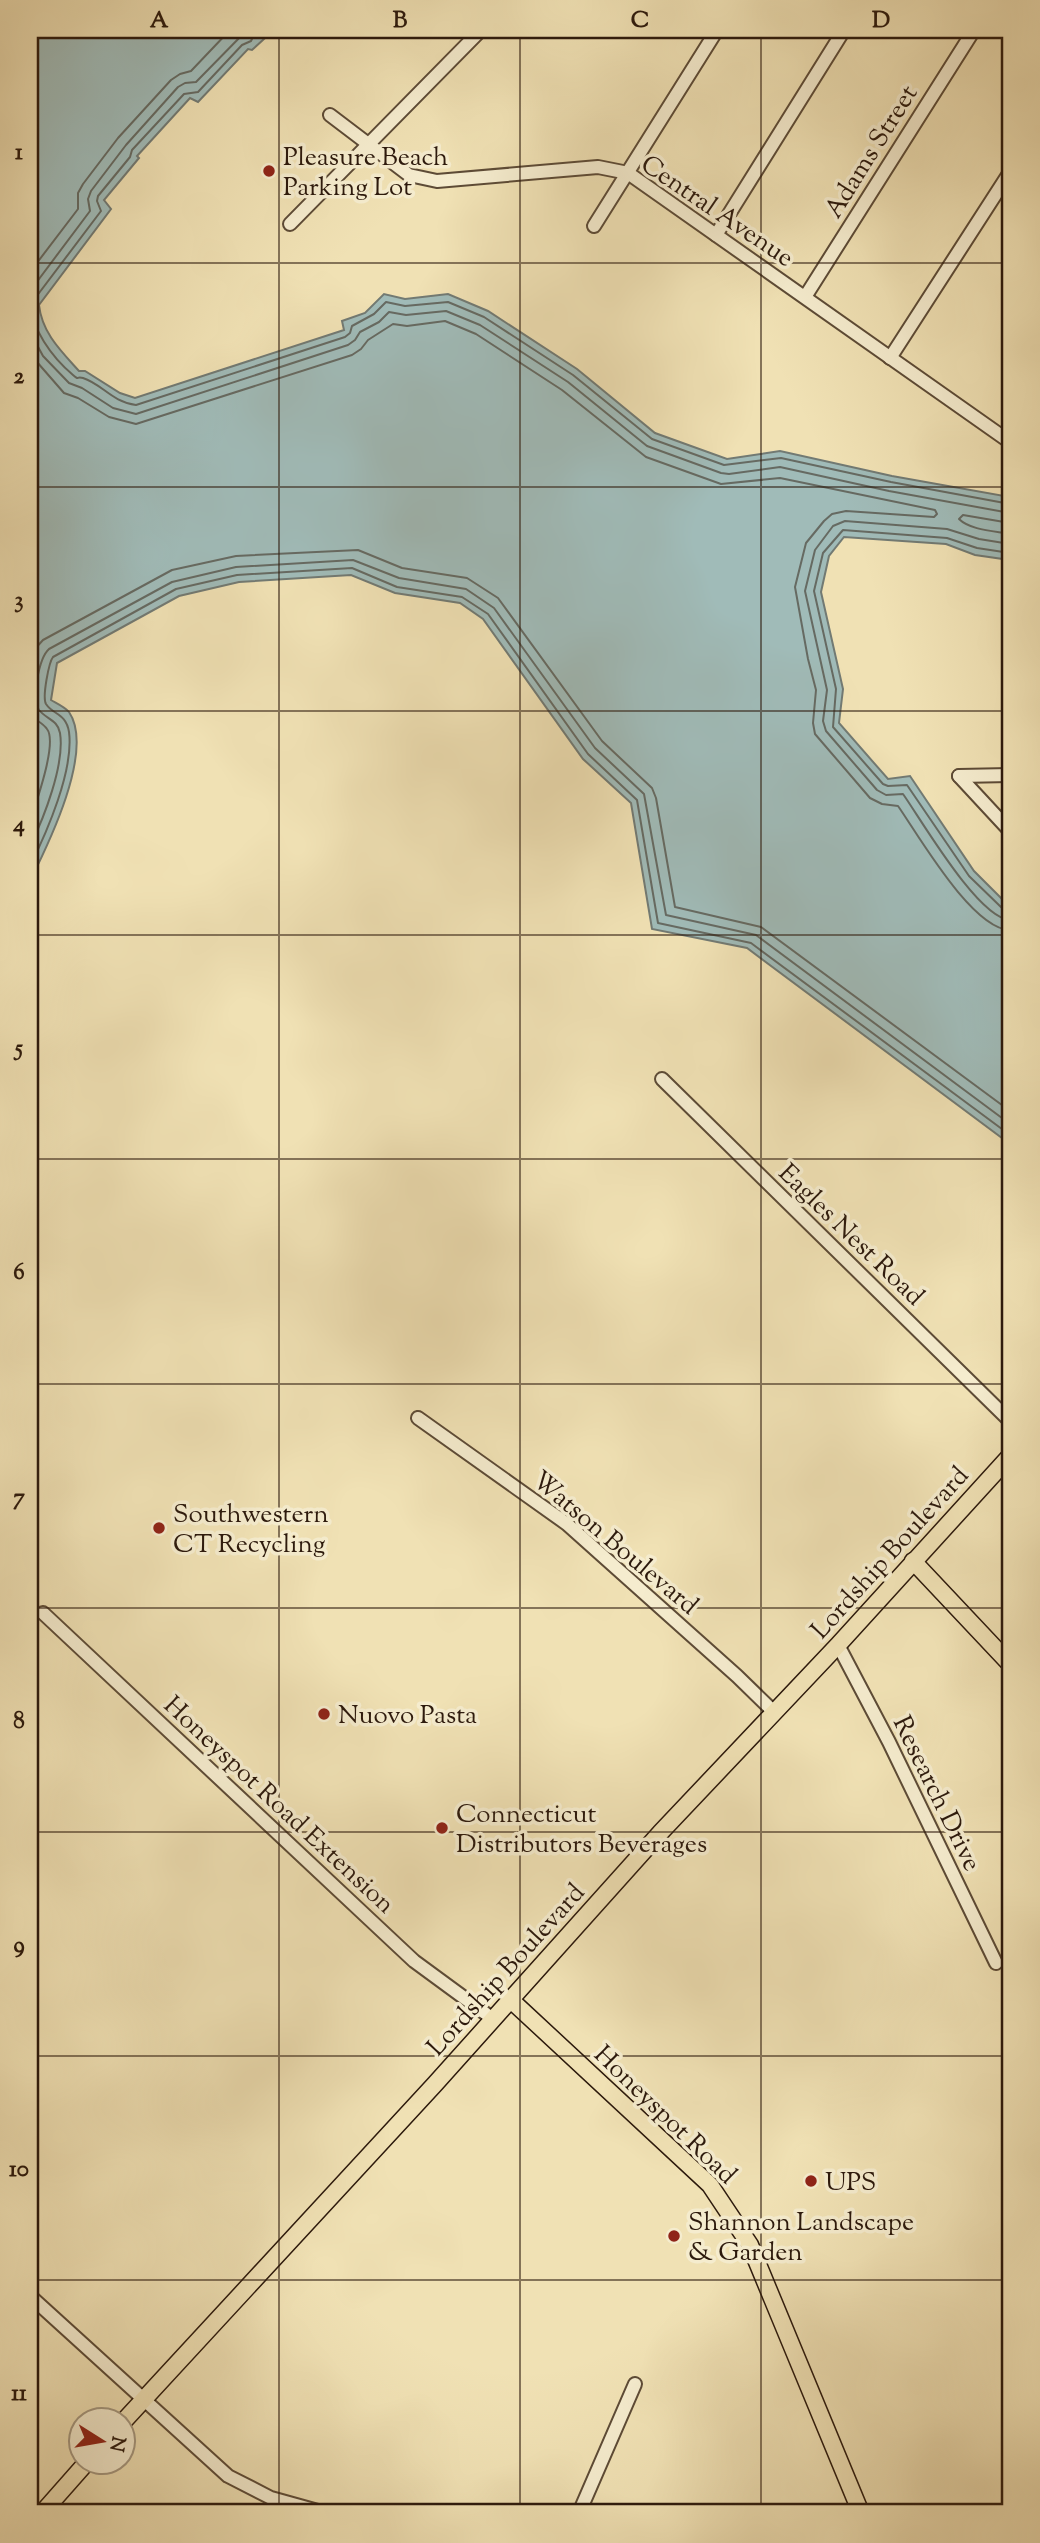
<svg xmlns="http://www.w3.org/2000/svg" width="1040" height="2543" font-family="'Sorts Mill Goudy',serif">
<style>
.water{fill:#a0bbb8;stroke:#727a73;stroke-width:2}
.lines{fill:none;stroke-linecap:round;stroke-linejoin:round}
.shore{stroke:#666a62;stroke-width:2}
.minor-casing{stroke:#5d4b36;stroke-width:16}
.major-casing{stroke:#2c190c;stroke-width:19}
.minor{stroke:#f5ecce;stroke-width:12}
.major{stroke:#f0e1b4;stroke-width:16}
.grid{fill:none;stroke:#2c190c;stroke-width:2;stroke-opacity:0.55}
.poi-dot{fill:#8f2418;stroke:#f5ecce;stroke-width:2.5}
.labels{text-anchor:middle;stroke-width:7;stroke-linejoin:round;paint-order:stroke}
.street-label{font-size:26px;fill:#2c190c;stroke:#f5ecce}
.poi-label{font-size:26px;fill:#2c190c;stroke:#f5ecce;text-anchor:start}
.neatline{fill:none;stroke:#2c190c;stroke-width:2.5}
.grid-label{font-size:23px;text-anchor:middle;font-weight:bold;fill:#2c190c}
</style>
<rect width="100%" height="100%" fill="#f0e1b4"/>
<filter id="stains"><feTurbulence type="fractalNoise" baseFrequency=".00286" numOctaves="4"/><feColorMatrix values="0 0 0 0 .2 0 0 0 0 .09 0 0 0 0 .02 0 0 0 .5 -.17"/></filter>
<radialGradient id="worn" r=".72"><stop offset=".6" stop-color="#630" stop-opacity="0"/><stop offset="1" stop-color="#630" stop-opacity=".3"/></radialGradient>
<!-- water -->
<path class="water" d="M30 30H264L261 35 265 38 252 50 248 49 198 102 190 98 137 156 139 158 104 200 111 209 39 305C42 333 61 351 79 371H85L120 393 135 398 344 330 342 321 365 313 384 294 405 299 448 294 488 311 577 369 655 433 727 459 780 451 892 476 1010 497V560L975 555 946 544 844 537 829 556 821 592 843 689 839 723 888 779 910 776 974 871 1010 907V1144L747 948 652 929 631 803 583 759 483 619 460 603 395 593 351 575 239 582 179 596 57 663 51 700C56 703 65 707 69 712 95 750 48 845 30 881Z"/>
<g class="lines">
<!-- shore -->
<g class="shore">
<path d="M256 30 251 41 242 45 198 92 184 94 132 150 130 157 98 196 97 201 101 211 33 301C28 327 54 359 73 375 80 381 75 376 83 378 102 384 112 402 136 405L345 337 350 333 352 326 374 314 386 302 405 306 448 302 484 317 573 375 652 439 724 465 781 458 891 482 1010 504"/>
<path d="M30 272 78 209V193L83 184 118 138 171 80 180 74 191 71 230 30"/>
<path d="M30 291 90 211 88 199 91 191 126 145 178 87 185 83 196 82 247 30"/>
<path d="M30 332 43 356 69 383 82 388 113 408 136 414 348 345 355 340 360 332 379 322 389 312 406 315 446 311 480 325 568 382 647 446 721 473 729 474 780 467 889 491 1010 513"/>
<path d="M30 354 64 393 78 398 109 417 136 424 352 355 361 349 368 340 393 324 407 326 445 321 476 334 562 390 646 457 721 484 780 478 935 510 937 514 934 517 846 511 832 514 824 521 806 543 795 587 808 659 816 690 813 723 815 734 870 798 882 804 898 806C919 836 972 929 1010 930"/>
<path d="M1010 523 963 515 959 519C970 530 994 531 1010 534"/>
<path d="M1010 544 979 539 947 529 845 521 833 526 815 550 805 591 827 690 823 721 826 731 877 790 886 795 903 794C922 821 978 918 1010 920"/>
<path d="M1010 553 977 548 947 538 843 530 823 553 814 591 836 689 833 727 883 784 888 786 907 785 969 876 1003 909 1010 911"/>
<path d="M30 664 33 651 43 640 172 570 236 556 358 550 402 568 467 578 498 598 602 741 652 788 656 798 675 907 761 927 1010 1111"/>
<path d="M30 715C35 720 43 723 47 729 58 743 35 805 30 822"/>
<path d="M30 846C44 818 65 764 60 733 58 720 46 719 39 710 31 699 39 658 49 649L172 582 236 567 353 560 399 578 466 589 494 608 595 748 644 794 666 915 756 935 1010 1124"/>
<path d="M30 866C47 832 74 770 69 732 66 713 53 715 46 704 42 697 49 662 53 657L176 589 237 575 352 568 397 587 462 597 488 614 588 754 637 800 658 923 751 943 1010 1135"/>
</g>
<!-- minor casing -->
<g class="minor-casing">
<g id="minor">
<path d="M330 115 409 175 437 181 598 167 628 173 1010 442"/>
<path d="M290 224 481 30"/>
<path d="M594 226 717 30"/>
<path d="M716 235 844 30"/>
<path d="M805 297 974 30"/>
<path d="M890 358 1010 172"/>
<path d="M959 776 1010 831"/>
<path d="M959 776 1010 775"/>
<path d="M662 1079 1010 1421"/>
<path d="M418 1418 567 1524 737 1676 774 1712"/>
<path d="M43 1613 414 1961 493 2019"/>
<path d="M838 1645 889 1742 996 1963"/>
<path d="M30 2296 228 2476 271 2498 325 2513"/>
<path d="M579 2513 635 2384"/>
</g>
</g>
<!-- major casing -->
<g class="major-casing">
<g id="major">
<path d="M913 1561 1010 1664"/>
<path d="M511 2000 710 2185 750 2245 861 2513"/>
<path d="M122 2423 435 2084 660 1833 838 1645 1010 1456"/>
<path d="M42 2513 87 2462"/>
</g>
</g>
<!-- minor -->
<use href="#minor" class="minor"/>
<!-- major -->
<use href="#major" class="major"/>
</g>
<!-- grid -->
<path class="grid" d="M279 30V2513M520 30V2513M761 30V2513M30 263H1010M30 487H1010M30 711H1010M30 935H1010M30 1159H1010M30 1384H1010M30 1608H1010M30 1832H1010M30 2056H1010M30 2280H1010"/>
<!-- markers -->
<g class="poi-dot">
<circle cx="269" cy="171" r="7"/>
<circle cx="159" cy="1528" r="7"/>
<circle cx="324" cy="1714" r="7"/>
<circle cx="442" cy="1828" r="7"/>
<circle cx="811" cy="2181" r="7"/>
<circle cx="674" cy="2236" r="7"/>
</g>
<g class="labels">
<!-- street labels -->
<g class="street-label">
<text transform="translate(870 151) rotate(-58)" y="9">Adams Street</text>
<text transform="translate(718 210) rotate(34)" y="9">Central Avenue</text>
<text transform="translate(852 1234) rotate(44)" y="9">Eagles Nest Road</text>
<text transform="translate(616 1542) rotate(40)" y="9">Watson Boulevard</text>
<text transform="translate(889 1552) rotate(-48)" y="9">Lordship Boulevard</text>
<text transform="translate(938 1793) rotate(64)" y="9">Research Drive</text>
<text transform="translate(280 1804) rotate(43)" y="9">Honeyspot Road Extension</text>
<text transform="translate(505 1969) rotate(-48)" y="9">Lordship Boulevard</text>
<text transform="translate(666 2114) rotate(44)" y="9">Honeyspot Road</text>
</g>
<!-- poi labels -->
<g class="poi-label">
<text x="283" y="165">Pleasure Beach<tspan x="283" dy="30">Parking Lot</tspan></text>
<text x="173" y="1522">Southwestern<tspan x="173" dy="30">CT Recycling</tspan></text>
<text x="338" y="1723">Nuovo Pasta</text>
<text x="456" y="1822">Connecticut<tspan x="456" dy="30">Distributors Beverages</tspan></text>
<text x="825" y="2190">UPS</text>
<text x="688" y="2230">Shannon Landscape<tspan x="688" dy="30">&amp; Garden</tspan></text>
</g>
</g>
<!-- margin -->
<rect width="1040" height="2543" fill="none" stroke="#f0e1b4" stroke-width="77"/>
<!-- north arrow -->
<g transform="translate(102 2441) rotate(101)"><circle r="33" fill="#f5ecce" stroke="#a59880" stroke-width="2"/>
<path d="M0-5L12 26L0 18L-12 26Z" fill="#8f2418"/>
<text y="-10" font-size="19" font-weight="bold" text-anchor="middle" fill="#2c190c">N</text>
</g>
<rect x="38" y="38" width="964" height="2466" class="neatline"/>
<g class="grid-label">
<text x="159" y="27">A</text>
<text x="400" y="27">B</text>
<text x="640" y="27">C</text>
<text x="881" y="27">D</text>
<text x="19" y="159">1</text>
<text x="19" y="383">2</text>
<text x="19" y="607">3</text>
<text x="19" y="831">4</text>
<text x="19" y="1055">5</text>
<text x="19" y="1279">6</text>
<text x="19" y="1504">7</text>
<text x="19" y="1728">8</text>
<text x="19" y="1952">9</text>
<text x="19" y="2176">10</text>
<text x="19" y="2400">11</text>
</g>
<rect width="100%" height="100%" filter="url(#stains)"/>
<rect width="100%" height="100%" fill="url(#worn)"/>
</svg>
